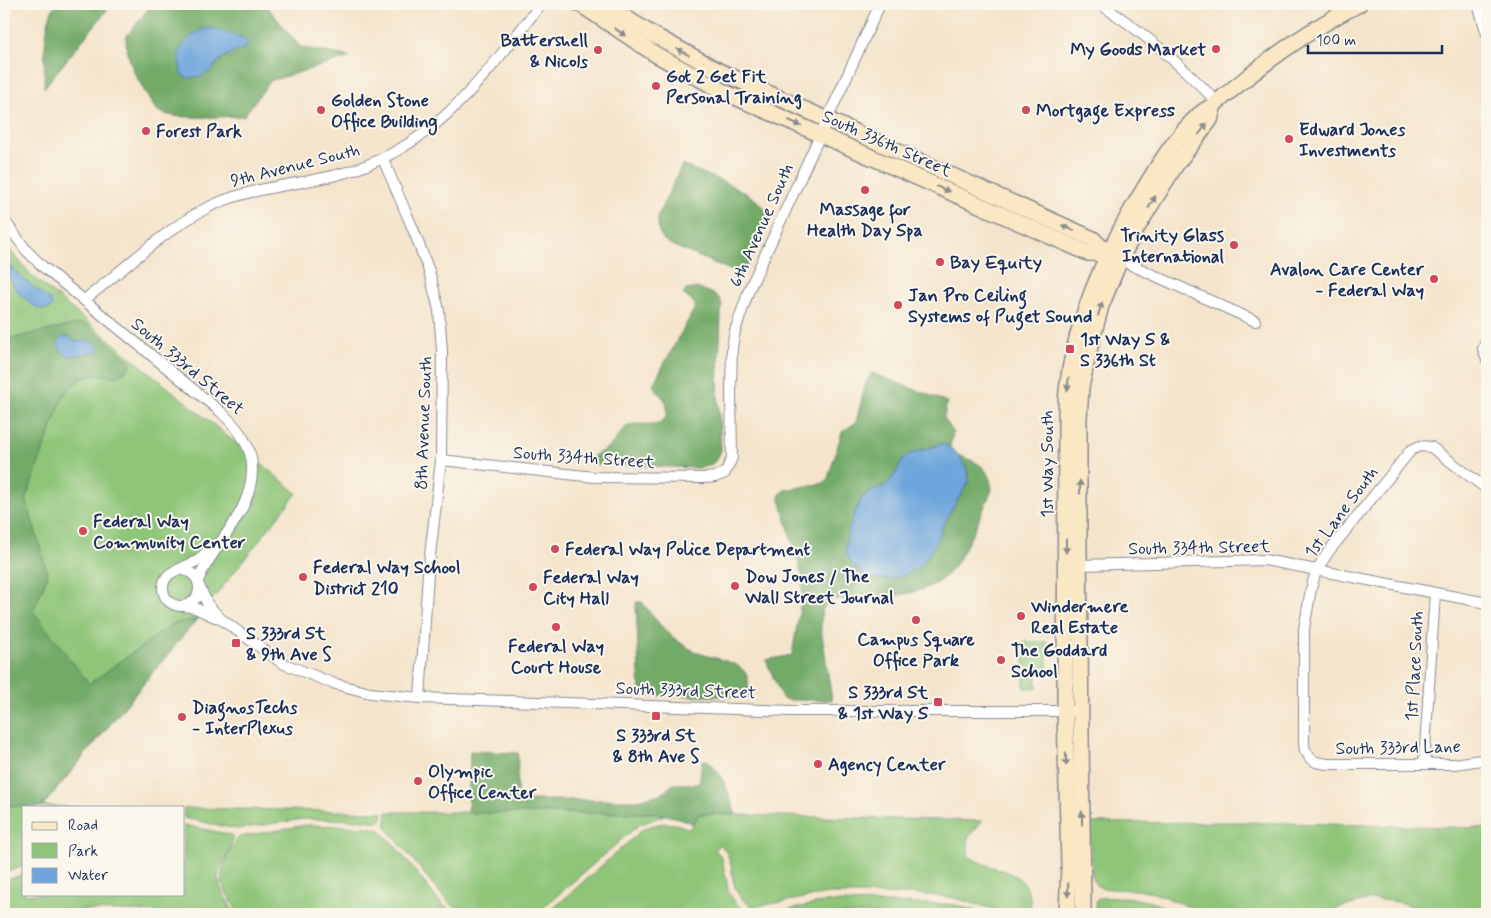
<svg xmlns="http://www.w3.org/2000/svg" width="1491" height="918" font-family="Mynerve,sans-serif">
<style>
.green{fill:#8ec578;stroke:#547a6b}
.forest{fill:#72aa68;stroke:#466c63;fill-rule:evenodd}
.water{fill:#6da5dc;stroke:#446a9d}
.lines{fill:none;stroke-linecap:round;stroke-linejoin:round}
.street-casing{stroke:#888a94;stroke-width:12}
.secondary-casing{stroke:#888a94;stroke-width:18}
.street{stroke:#fff;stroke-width:10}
.secondary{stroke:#fae7c3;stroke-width:15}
.oneway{fill:#8a8b90}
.poi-dot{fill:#d1495b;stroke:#fbf7ec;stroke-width:2}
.labels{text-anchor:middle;stroke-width:4;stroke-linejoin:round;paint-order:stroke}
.poi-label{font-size:18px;font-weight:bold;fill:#1b2f5e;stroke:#fbf7ec;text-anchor:start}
.street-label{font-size:18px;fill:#1b2f5e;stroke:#fbf7ec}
</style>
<rect width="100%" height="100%" fill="#fbf7ec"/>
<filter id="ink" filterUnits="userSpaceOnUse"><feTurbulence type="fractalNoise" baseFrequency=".02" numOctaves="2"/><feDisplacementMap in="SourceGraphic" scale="10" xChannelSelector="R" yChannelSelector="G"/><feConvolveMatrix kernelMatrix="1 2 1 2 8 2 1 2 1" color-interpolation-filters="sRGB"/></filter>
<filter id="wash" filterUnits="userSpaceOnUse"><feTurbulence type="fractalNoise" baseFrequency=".0096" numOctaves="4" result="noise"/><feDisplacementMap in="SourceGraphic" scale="20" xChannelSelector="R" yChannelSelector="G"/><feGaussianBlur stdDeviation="1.12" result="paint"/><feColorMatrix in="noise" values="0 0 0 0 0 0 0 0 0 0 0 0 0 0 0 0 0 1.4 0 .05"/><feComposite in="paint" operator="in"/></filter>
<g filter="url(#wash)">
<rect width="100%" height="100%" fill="#f4e4cb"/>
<!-- green -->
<g class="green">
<path d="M4 243 33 277 297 493 197 619 43 806 75 807H24V866L4 873Z"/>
<path d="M1024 642H1047V667L1037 668V688H1024Z"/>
<path d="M184 808 383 812 382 819 378 822 367 820 304 819 237 829 184 818Z"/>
<path d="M387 812 656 813 664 815 639 825 628 834 544 907 526 911 462 909 453 906 444 898 387 828 386 824Z"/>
<path d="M699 814 982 821 968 838V855C992 875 1028 864 1031 905L1019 913 1011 914 954 898 919 894H827L753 907C722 890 741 865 720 844L715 849 722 859 729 893 736 904 746 911 753 913 763 914 782 911 825 902 946 904 956 905 986 914H547L643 829C659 822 673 821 689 829Z"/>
<path d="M1243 822 1487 828V914H1434L1399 902 1373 899 1327 911 1316 913C1279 915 1240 918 1204 911 1183 907 1166 895 1146 891 1135 889 1103 891 1096 885 1095 883 1094 881 1092 878L1090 823Z"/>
<path d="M184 825 232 835C235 851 214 866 219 883 222 894 230 904 235 914L4 908V881L24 874V894H184Z"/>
<path d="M306 825 368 827 380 830 392 842 441 904 457 914H238C234 904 227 896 223 885 217 871 231 848 239 837Z"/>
<path d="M1124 897C1145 899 1163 906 1182 914H1095L1096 901 1100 898Z"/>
</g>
<!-- forest -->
<g class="forest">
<path d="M56 4H112L44 88C45 65 42 23 56 4Z"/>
<path d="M146 4H265L300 47 351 57 270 81 244 116C225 116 173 121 158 111 151 105 146 93 141 85 132 69 126 55 126 37L150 7ZM211 28 241 37 244 49C230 51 219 60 211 71L181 74 179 58 205 29Z"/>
<path d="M682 165C703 174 762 193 768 215L746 267 735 272 671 245 664 240 659 232 657 217Z"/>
<path d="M697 288C711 293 726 295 721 314L718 393 721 450C717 462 711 467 698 468L591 464V458C597 453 606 450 610 446 616 440 621 431 628 426 636 420 670 433 667 407 666 397 656 393 653 384L695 308V304L683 294 686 290Z"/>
<path d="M80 323 87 325 131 362 130 367 117 377C90 372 78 376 62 399L26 498 48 575 33 611 89 684 174 623 197 619 42 806H4V341C29 333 55 330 80 323Z"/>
<path d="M872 373 947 402 944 418 953 432 950 447 942 444 937 445 909 454 905 457 891 480 883 487 867 493 863 497 857 509 846 542 851 563 862 574 875 579H893L908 573 925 560 928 554 946 519 965 488 969 473 958 455C979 463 989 466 992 490 980 515 963 563 941 580 926 592 891 597 872 598 857 599 844 598 830 600L822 610 821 628 832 700H788L782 698 766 660 792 655 802 596 803 579 779 496 784 490 824 483 828 478 842 432 856 422 866 382Z"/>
<path d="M636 602H642C657 623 673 641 696 652 709 658 735 660 744 671 750 678 748 688 749 697L640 695Z"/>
<path d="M470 751 518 753 517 800H638L663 793 673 784H699L702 761 707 760C725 776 728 793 736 815L699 814 693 824 679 818 656 813H468Z"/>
</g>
<!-- water -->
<g class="water">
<path d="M211 28 241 37 247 41 248 44 244 49 236 50 228 55 218 61 211 71 201 76 187 78 181 74C181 68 179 62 179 57 180 42 197 29 211 28Z"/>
<path d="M11 266 22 278 50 300 52 307C38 320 0 279 11 266Z"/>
<path d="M62 337H70L76 342 90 340 98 346 99 350C95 353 93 352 87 353 73 356 62 361 58 341Z"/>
<path d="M942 444C957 448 968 466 969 481 962 494 953 506 946 520 938 535 932 555 919 566 901 581 870 586 854 566 850 561 846 556 846 549 845 538 854 512 860 502 866 491 875 492 885 486 896 478 898 465 907 455Z"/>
</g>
</g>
<g filter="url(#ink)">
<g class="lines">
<!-- street casing -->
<g class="street-casing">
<g id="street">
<path d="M1100 4C1144 32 1181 65 1217 102"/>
<path d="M1478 4 1487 34"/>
<path d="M383 159 413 229 429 271 439 310 442 351 441 460 428 573 420 698"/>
<path d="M4 220 26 250 42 266 221 412C238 428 253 446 252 471 251 515 213 543 198 581"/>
<path d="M1116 258 1255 321"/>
<path d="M84 300C124 270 160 233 205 209 246 187 295 186 340 174 435 149 484 76 541 4"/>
<path d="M1487 340 1483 349 1487 360"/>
<path d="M441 460 594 477 706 478 715 477 725 473 732 458 731 390 732 347 735 331 749 290 880 4"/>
<path d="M1487 489 1431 447 1420 446 1411 450 1329 551 1316 571 1311 589 1304 629V744L1305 750 1310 758 1316 762 1327 764H1455L1487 759"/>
<path d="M1080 565 1265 560 1487 603"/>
<path d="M179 569 199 560 211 547"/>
<circle cx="181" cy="588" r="18"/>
<path d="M199 586 208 605 221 619 282 663 332 683 370 693 420 698 792 711H1080"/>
<path d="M184 606 195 608 215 617"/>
<path d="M1424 764 1435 593"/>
</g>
</g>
<!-- secondary casing -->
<g class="secondary-casing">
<g id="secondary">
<path d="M580 4 655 54 724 92 1088 253 1108 254"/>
<path d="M604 4 650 33 719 71 1093 239 1108 254"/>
<path d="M1067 914 1069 866 1065 710 1066 417C1066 405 1066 394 1068 383 1077 314 1108 248 1144 189 1160 162 1177 135 1200 114 1205 109 1211 108 1216 103 1261 65 1306 31 1359 4"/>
<path d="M1083 914 1079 551V418L1081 387 1089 351 1101 306 1120 260 1138 226 1175 166 1210 120 1214 105"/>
</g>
</g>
<!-- street -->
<use href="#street" class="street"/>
<!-- secondary -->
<use href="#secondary" class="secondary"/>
</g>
<!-- one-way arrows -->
<defs><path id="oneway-solid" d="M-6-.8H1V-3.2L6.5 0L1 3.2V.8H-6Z" transform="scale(1.25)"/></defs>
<g class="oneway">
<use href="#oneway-solid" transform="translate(620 32) rotate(34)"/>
<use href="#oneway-solid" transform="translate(683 52) rotate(-151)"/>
<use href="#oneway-solid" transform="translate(795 123) rotate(25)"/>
<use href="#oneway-solid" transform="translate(1203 129) rotate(-53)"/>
<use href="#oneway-solid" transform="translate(943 189) rotate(23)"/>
<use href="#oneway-solid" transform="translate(1152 202) rotate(-59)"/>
<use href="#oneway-solid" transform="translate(1068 228) rotate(-156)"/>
<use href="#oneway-solid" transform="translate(1100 309) rotate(-73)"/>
<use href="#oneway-solid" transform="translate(1068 384) rotate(97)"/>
<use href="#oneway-solid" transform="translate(1080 487) rotate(-90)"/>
<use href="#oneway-solid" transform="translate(1066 546) rotate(90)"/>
<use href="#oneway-solid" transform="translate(1066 759) rotate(89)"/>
<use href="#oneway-solid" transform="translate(1082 818) rotate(-91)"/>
<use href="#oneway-solid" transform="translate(1068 890) rotate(92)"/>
</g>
</g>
<!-- markers -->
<g class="poi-dot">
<circle cx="1216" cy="49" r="5"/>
<circle cx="598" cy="50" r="5"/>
<circle cx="656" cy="86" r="5"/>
<circle cx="321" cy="110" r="5"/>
<circle cx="1026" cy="110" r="5"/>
<circle cx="146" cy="131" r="5"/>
<circle cx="1289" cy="139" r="5"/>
<circle cx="865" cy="190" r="5"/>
<circle cx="1234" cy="245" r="5"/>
<circle cx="940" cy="262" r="5"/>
<circle cx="1434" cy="279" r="5"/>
<circle cx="898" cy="305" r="5"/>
<rect x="1065" y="344" width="10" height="10" rx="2.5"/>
<circle cx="83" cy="531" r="5"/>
<circle cx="555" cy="549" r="5"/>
<circle cx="303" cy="577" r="5"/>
<circle cx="735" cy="586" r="5"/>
<circle cx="533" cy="587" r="5"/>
<circle cx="1021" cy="616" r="5"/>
<circle cx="916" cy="620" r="5"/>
<circle cx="556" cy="627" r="5"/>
<rect x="231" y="638" width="10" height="10" rx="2.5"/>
<circle cx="1001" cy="660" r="5"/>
<rect x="933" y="697" width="10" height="10" rx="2.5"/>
<rect x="651" y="711" width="10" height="10" rx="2.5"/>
<circle cx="182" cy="717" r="5"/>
<circle cx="818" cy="764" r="5"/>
<circle cx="418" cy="781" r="5"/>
</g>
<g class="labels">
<!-- poi labels -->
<g class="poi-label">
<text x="588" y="46" text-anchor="end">Battershell<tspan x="588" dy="21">&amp; Nicols</tspan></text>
<text x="1206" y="55" text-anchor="end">My Goods Market</text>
<text x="666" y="82">Got 2 Get Fit<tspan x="666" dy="21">Personal Training</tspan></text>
<text x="331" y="106">Golden Stone<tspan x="331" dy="21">Office Building</tspan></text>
<text x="1036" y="116">Mortgage Express</text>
<text x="1299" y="135">Edward Jones<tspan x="1299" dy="21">Investments</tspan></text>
<text x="156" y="137">Forest Park</text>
<text x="865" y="215" text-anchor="middle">Massage for<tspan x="865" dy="21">Health Day Spa</tspan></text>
<text x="1224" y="241" text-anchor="end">Trinity Glass<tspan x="1224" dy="21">International</tspan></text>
<text x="950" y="268">Bay Equity</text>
<text x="1424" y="275" text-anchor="end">Avalon Care Center<tspan x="1424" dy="21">- Federal Way</tspan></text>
<text x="908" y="301">Jan Pro Ceiling<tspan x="908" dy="21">Systems of Puget Sound</tspan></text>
<text x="1080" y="345">1st Way S &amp;<tspan x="1080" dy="21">S 336th St</tspan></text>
<text x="93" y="527">Federal Way<tspan x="93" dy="21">Community Center</tspan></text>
<text x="565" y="555">Federal Way Police Department</text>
<text x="313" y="573">Federal Way School<tspan x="313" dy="21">District 210</tspan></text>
<text x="745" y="582">Dow Jones / The<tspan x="745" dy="21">Wall Street Journal</tspan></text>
<text x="543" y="583">Federal Way<tspan x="543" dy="21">City Hall</tspan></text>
<text x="1031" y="612">Windermere<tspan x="1031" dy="21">Real Estate</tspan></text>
<text x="246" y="639">S 333rd St<tspan x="246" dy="21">&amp; 9th Ave S</tspan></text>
<text x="916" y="645" text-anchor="middle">Campus Square<tspan x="916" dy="21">Office Park</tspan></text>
<text x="556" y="652" text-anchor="middle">Federal Way<tspan x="556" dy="21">Court House</tspan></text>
<text x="1011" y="656">The Goddard<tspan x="1011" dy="21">School</tspan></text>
<text x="928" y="698" text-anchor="end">S 333rd St<tspan x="928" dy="21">&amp; 1st Way S</tspan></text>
<text x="192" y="713">DiagnosTechs<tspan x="192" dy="21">- InterPlexus</tspan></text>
<text x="656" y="741" text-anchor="middle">S 333rd St<tspan x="656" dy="21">&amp; 8th Ave S</tspan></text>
<text x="828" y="770">Agency Center</text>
<text x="428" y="777">Olympic<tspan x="428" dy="21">Office Center</tspan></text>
</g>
<!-- street labels -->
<g class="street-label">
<text transform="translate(887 143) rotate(24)" y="6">South 336th Street</text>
<text transform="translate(295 165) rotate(-14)" y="6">9th Avenue South</text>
<text transform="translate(761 225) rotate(-66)" y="6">6th Avenue South</text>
<text transform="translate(188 366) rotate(40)" y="6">South 333rd Street</text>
<text transform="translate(423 423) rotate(-88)" y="6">8th Avenue South</text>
<text transform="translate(584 457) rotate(4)" y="6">South 334th Street</text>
<text transform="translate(1047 464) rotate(-90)" y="6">1st Way South</text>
<text transform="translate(1341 512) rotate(-53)" y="6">1st Lane South</text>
<text transform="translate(1199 547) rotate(-1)" y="6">South 334th Street</text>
<text transform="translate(1414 666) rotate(-87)" y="6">1st Place South</text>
<text transform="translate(686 690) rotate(2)" y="6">South 333rd Street</text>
<text transform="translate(1398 747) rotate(-1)" y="6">South 333rd Lane</text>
</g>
</g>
<!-- margin -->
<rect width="1491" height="918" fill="none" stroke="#fbf7ec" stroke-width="20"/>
<!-- legend -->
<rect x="22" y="806" width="162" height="90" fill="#fbf7ec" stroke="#a1a7b3"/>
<rect x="32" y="822" width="25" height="8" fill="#fae7c3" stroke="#a1a7b3"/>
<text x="68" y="830" font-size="15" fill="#1b2f5e">Road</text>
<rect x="32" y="843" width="25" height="15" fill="#8ec578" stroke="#a1a7b3"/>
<text x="68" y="856" font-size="15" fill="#1b2f5e">Park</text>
<rect x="32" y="868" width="25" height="15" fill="#6da5dc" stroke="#a1a7b3"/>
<text x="68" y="880" font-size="15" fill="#1b2f5e">Water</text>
<!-- scale -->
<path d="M1308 45v8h134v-8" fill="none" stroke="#1b2f5e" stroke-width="2.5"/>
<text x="1316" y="45" font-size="15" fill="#1b2f5e" stroke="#fbf7ec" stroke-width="4" paint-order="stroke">100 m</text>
</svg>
